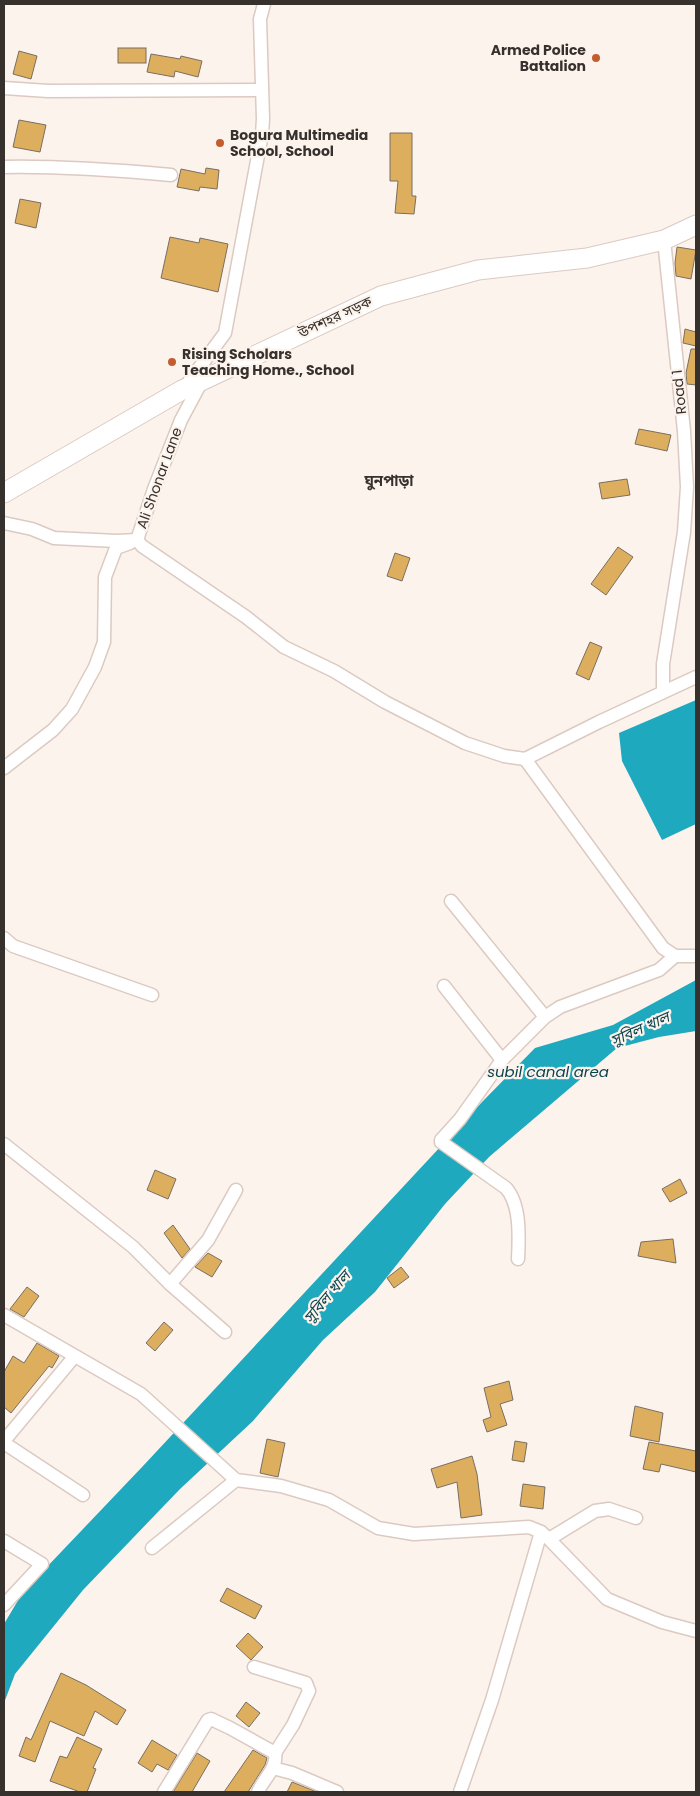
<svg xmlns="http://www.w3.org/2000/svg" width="700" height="1796" font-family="Poppins,'Noto Sans Bengali',sans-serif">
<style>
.water{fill:#1fa9be}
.building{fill:#deae5f;stroke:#786f61}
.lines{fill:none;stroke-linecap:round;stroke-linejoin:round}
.street-casing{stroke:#dbcac1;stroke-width:15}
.secondary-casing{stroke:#dbcac1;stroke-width:21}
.street{stroke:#fff;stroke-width:12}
.secondary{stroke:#fff;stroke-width:19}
.poi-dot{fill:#c35d2f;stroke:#fdf3ed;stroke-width:2}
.labels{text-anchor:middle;stroke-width:4.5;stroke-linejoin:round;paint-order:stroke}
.poi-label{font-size:14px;font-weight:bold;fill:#37312d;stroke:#fdf3ed;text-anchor:start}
.street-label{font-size:14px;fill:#37312d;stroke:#fdf3ed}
.neighbourhood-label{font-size:15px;font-weight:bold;fill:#37312d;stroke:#fdf3ed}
.water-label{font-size:15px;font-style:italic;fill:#0c444d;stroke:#fdf3ed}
</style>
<rect width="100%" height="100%" fill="#fdf3ed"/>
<!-- water -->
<g class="water">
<path d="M696 700V824L662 840 622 761 619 733Z"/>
<path d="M696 980V1031L659 1037 617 1048 489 1157 445 1204 375 1292 323 1340 253 1421 180 1489 83 1590 15 1674 4 1703V1624L23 1592 143 1466 483 1101 535 1048 613 1025Z"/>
</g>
<!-- building -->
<g class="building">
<rect x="118" y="48" width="28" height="15"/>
<path d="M19 51 37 56 31 79 13 74Z"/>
<path d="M151 54 180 59 181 56 202 61 198 77 175 71 174 77 147 72Z"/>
<path d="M19 120 46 125 40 152 13 147Z"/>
<path d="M390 133H412V196H416L414 214 395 213 398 181H390Z"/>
<path d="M206 168 219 170 217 189 200 187 199 191 177 187 181 169 205 174Z"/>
<path d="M20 199 41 203 36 228 15 223Z"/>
<path d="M170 237 199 243 200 238 228 244 218 292 161 278Z"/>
<path d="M677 247 696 250 691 279 676 276 675 263Z"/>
<path d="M685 329 696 332V346L683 343Z"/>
<path d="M691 349H696V385L687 384 686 373Z"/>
<path d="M639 429 671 435 667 451 635 444Z"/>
<path d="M627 479 630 495 602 499 599 483Z"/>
<path d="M618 547 633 557 606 595 591 584Z"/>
<path d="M395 553 410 558 402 581 387 576Z"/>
<path d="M590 642 602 647 589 680 576 674Z"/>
<path d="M155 1170 176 1179 168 1199 147 1190Z"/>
<path d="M680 1179 687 1193 670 1202 662 1189Z"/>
<path d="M173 1225 190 1249 182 1258 164 1233Z"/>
<path d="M673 1239 676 1263 638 1256 641 1242Z"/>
<path d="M208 1253 222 1261 212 1277 195 1267Z"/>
<path d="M401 1267 409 1277 394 1288 387 1278Z"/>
<path d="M27 1287 39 1296 24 1317 10 1309Z"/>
<path d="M164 1322 173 1330 155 1351 146 1343Z"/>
<path d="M37 1343 59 1356 52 1368 49 1366 11 1413 4 1407V1372L13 1356 24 1363Z"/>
<path d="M509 1381 513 1400 500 1404 507 1425 487 1432 483 1420 491 1417 484 1388Z"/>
<path d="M635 1406 663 1413 659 1442 630 1436Z"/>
<path d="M267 1439 285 1443 278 1477 260 1473Z"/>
<path d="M515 1441 527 1443 524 1462 512 1460Z"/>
<path d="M649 1442 696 1451V1472L661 1464 659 1472 643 1469Z"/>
<path d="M472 1456 477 1474 482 1515 461 1518 457 1482 437 1488 431 1469Z"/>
<path d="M523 1484 545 1487 543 1509 520 1506Z"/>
<path d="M227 1588 262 1606 255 1619 220 1601Z"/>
<path d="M248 1633 263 1647 251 1660 236 1646Z"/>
<path d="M61 1673 86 1685 126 1710 117 1725 95 1711 84 1736 50 1721 35 1762 19 1756 26 1737 31 1740Z"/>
<path d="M246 1702 260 1713 249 1727 236 1716Z"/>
<path d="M77 1737 102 1749 93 1768 96 1769 87 1792H80L50 1781 60 1756 67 1758Z"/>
<path d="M152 1740 177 1755 168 1770 157 1764 152 1772 138 1763Z"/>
<path d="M253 1750 267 1758 265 1765 248 1792H224Z"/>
<path d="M197 1753 210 1761 192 1792H173Z"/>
<path d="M292 1782 317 1792H287Z"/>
</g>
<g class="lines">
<!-- street casing -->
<g class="street-casing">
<g id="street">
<path d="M4 88 48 91 262 90"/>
<path d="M4 167C60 166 115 170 171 175"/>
<path d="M185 387 225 333 262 134 263 119 260 19 264 4"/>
<path d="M4 523 32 529 54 538 117 541 137 540 142 546 246 617 284 647 334 671 385 702 465 743 504 756 525 759 599 722 696 677"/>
<path d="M137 540 154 489 181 420 203 379"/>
<path d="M663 692V664L684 532 687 487 684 431 664 240"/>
<path d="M525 759 663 948 675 956H696"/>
<path d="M4 768 53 730 72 709 95 667 104 642 105 577 116 548 130 543"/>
<path d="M451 901 545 1017"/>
<path d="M4 938 13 946 152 995"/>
<path d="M444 986 502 1060"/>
<path d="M4 1144 133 1247 170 1284 225 1332"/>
<path d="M518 1259C519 1238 521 1205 506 1188L441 1142V1140L460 1119 502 1060 545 1017 560 1007 659 970 675 956"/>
<path d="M170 1284 208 1240 236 1190"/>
<path d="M4 1315 141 1394 236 1480 281 1486 329 1500 378 1528 414 1534 529 1527 541 1532 549 1539 607 1599 662 1622 696 1631"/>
<path d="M4 1441 74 1357"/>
<path d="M4 1443 83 1495"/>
<path d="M549 1539 595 1511 609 1509 636 1518"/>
<path d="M4 1541 42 1564 4 1605"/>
<path d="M152 1548 236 1480"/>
<path d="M254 1667 306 1683 309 1691 293 1725 275 1753"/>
<path d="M273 1768 292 1773 337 1792"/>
<path d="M164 1792 208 1720 211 1719 230 1728 275 1753C278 1768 263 1779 258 1792"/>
<path d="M460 1792 492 1700 541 1532"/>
</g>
</g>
<!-- secondary casing -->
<g class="secondary-casing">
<path id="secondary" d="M4 493 182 390 381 296 478 270 587 258 664 240 696 225"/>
</g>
<!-- street -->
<use href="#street" class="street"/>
<!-- secondary -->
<use href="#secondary" class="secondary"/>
</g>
<!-- markers -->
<g class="poi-dot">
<circle cx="596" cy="58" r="5"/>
<circle cx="220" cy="143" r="5"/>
<circle cx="172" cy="362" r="5"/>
</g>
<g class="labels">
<!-- poi labels -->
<g class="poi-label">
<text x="586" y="55" text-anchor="end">Armed Police<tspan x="586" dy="16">Battalion</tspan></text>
<text x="230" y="140">Bogura Multimedia<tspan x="230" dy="16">School, School</tspan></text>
<text x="182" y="359">Rising Scholars<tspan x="182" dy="16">Teaching Home., School</tspan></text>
</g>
<!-- street labels -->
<g class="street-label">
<text transform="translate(335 317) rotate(-25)" y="5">উপশহর সড়ক</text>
<text transform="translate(679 392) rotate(-96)" y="5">Road 1</text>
<text transform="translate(159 478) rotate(-70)" y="5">Ali Shonar Lane</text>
</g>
<!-- neighbourhood labels -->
<g class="neighbourhood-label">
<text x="389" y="486">ঘুনপাড়া</text>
</g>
<!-- water labels -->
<g class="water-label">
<text transform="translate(640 1029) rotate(-24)" y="5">সুবিল খাল</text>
<text x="548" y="1077">subil canal area</text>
<text transform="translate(327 1297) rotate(-50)" y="5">সুবিল খাল</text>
</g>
</g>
<!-- border -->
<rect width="700" height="1796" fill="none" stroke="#37312d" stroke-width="10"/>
</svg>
